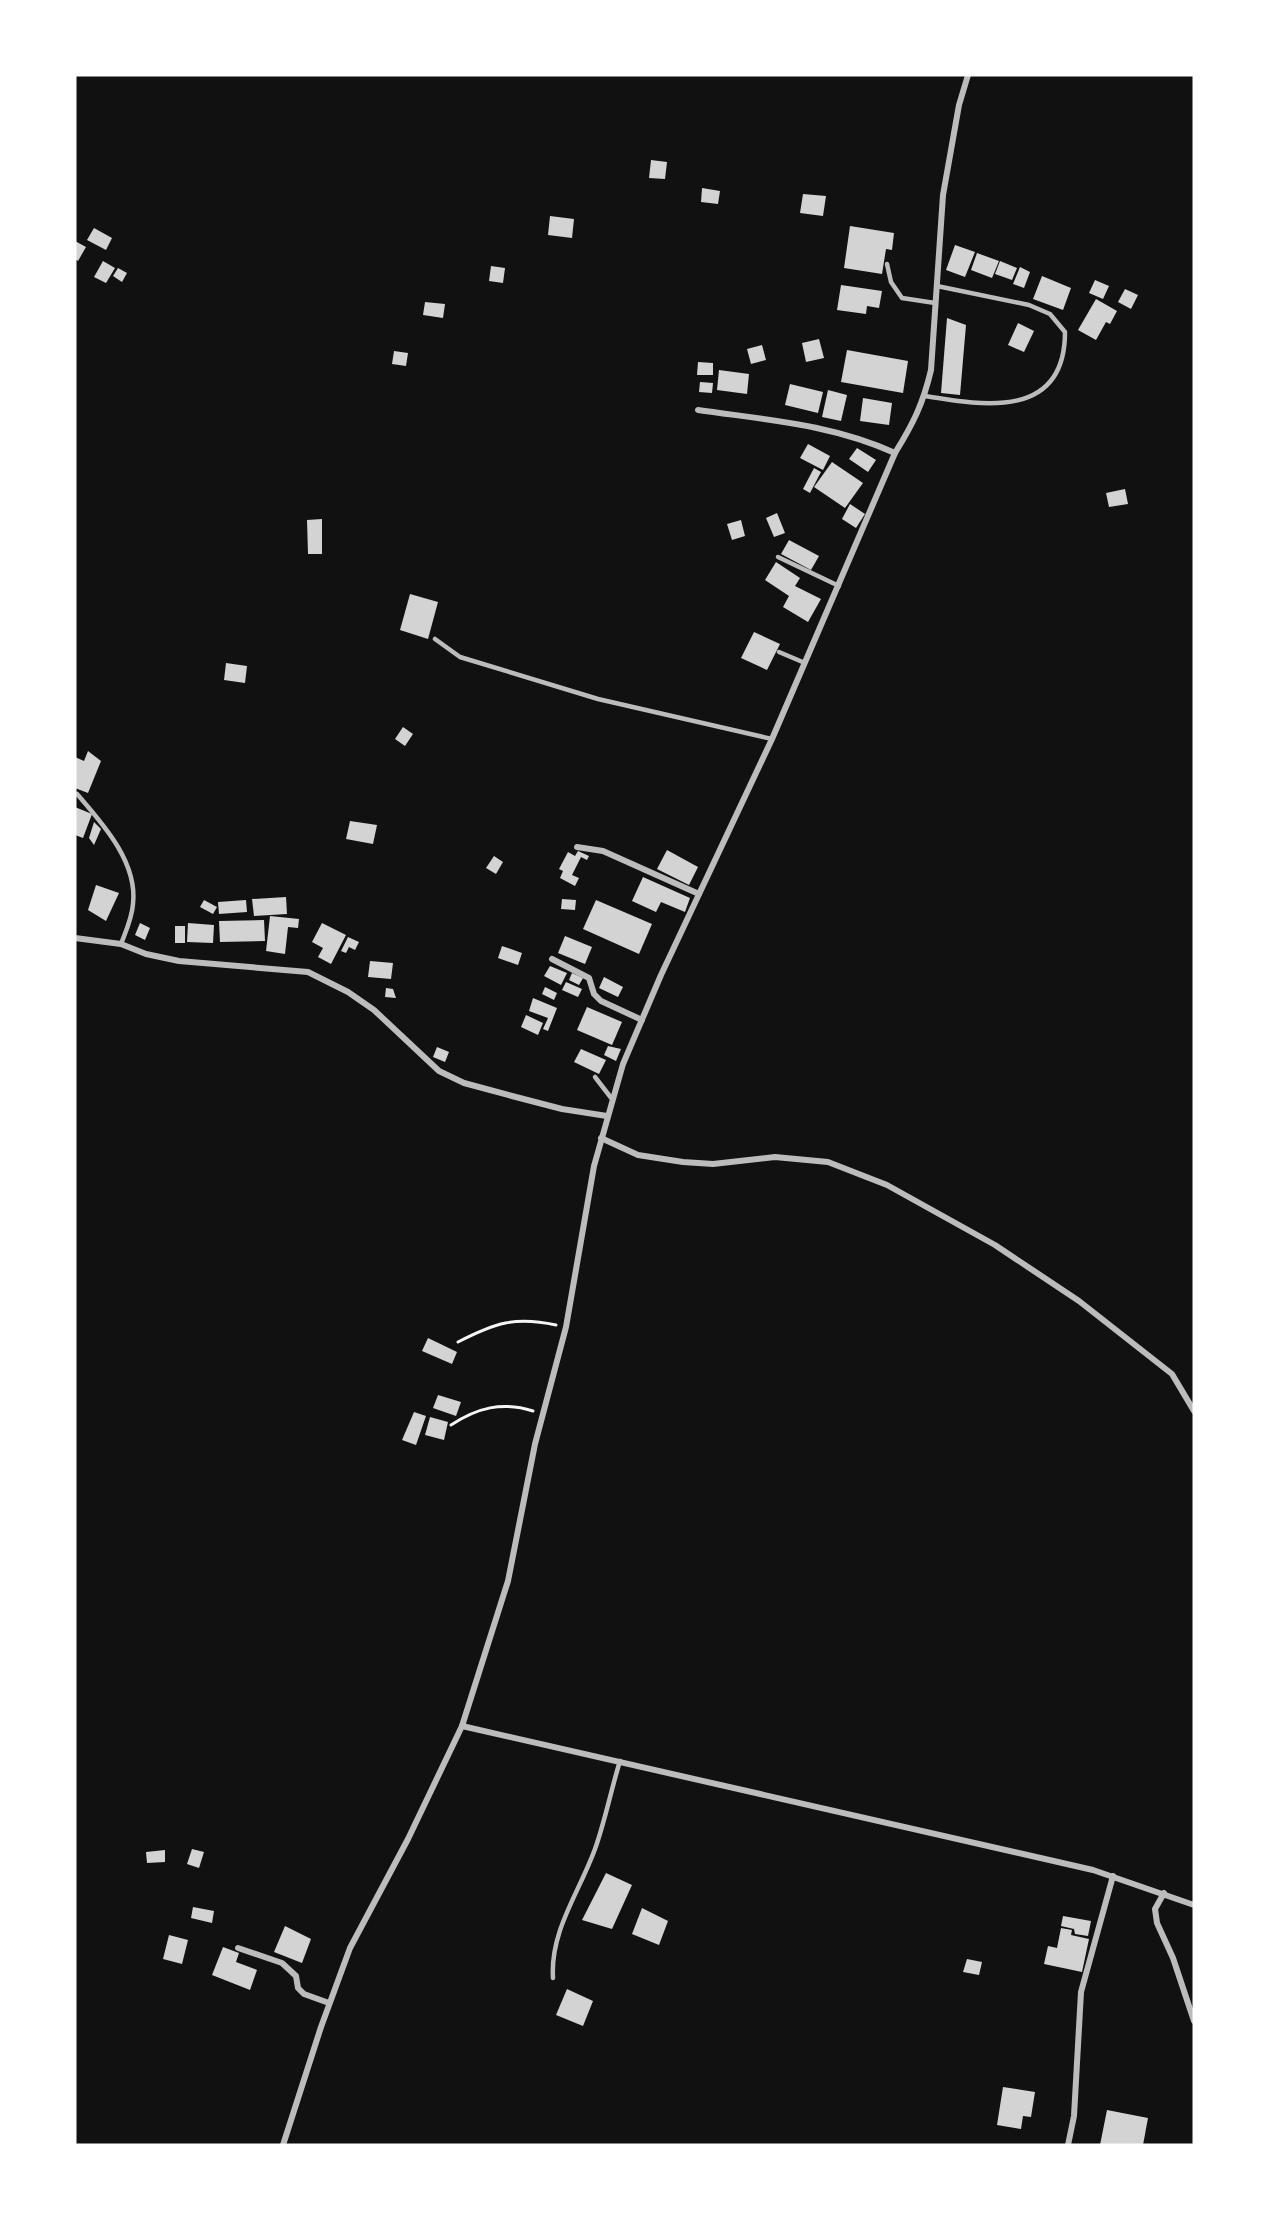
<svg xmlns="http://www.w3.org/2000/svg" width="1269" height="2220" font-family="Cabin,sans-serif">
<style>
.building{fill:#d3d3d3}
.lines{fill:none;stroke-linecap:round;stroke-linejoin:round}
.path{stroke:#f5f5f5;stroke-width:3}
.service{stroke:#bcbcbc;stroke-width:4.5}
.minor{stroke:#bcbcbc;stroke-width:6}
</style>
<rect width="100%" height="100%" fill="#111"/>
<!-- building -->
<g class="building">
<path d="M651 160 667 162 665 179 649 178Z"/>
<path d="M702 188 720 191 718 204 701 202Z"/>
<path d="M803 194 826 196 823 216 800 213Z"/>
<path d="M550 216 574 219 572 238 548 235Z"/>
<path d="M850 226 894 233 892 250 886 249 882 274 844 268Z"/>
<path d="M94 228 112 238 106 250 87 240Z"/>
<path d="M75 241 86 247 78 261 75 259Z"/>
<path d="M955 245 975 252 965 277 946 270Z"/>
<path d="M977 253 999 261 992 278 971 270Z"/>
<path d="M103 261 115 268 106 283 94 277Z"/>
<path d="M1000 261 1017 268 1012 280 995 274Z"/>
<path d="M491 266 505 268 503 283 489 281Z"/>
<path d="M1020 267 1030 272 1024 288 1013 284Z"/>
<path d="M118 268 127 273 122 282 113 276Z"/>
<path d="M1042 276 1071 288 1063 310 1033 299Z"/>
<path d="M1095 280 1109 286 1103 299 1089 293Z"/>
<path d="M841 285 882 291 879 308 867 306 866 314 837 310Z"/>
<path d="M1125 289 1138 295 1131 309 1118 302Z"/>
<path d="M1096 299 1117 311 1110 324 1106 322 1096 340 1078 330Z"/>
<path d="M425 302 445 304 443 318 423 315Z"/>
<path d="M947 318 966 325 960 395 941 393Z"/>
<path d="M1018 323 1034 331 1024 352 1008 345Z"/>
<path d="M819 339 824 358 806 362 802 343Z"/>
<path d="M762 345 766 360 751 364 747 349Z"/>
<path d="M847 350 908 361 903 393 841 382Z"/>
<path d="M394 351 408 353 406 366 392 364Z"/>
<path d="M698 362 713 363V375H697Z"/>
<path d="M719 370 749 374 747 394 717 390Z"/>
<path d="M700 382 713 383 712 393 699 392Z"/>
<path d="M790 384 823 392 818 413 785 405Z"/>
<path d="M828 390 847 395 841 421 822 417Z"/>
<path d="M863 398 892 403 889 425 860 421Z"/>
<path d="M808 444 830 456 823 470 800 458Z"/>
<path d="M857 448 876 460 868 472 849 459Z"/>
<path d="M832 462 863 483 845 508 814 487Z"/>
<path d="M814 468 821 472 810 493 803 489Z"/>
<path d="M1125 489 1128 504 1109 507 1106 493Z"/>
<path d="M850 504 865 514 856 528 842 519Z"/>
<path d="M777 513 785 533 774 537 766 518Z"/>
<path d="M322 519V554H308L307 520Z"/>
<path d="M741 520 745 536 732 540 727 524Z"/>
<path d="M789 540 819 556 811 570 781 554Z"/>
<path d="M776 562 800 578 795 586 821 599 808 622 783 607 789 596 765 580Z"/>
<path d="M410 594 438 602 428 639 400 630Z"/>
<path d="M754 632 780 644 767 670 741 658Z"/>
<path d="M226 663 247 666 245 683 224 680Z"/>
<path d="M403 727 413 734 405 746 395 739Z"/>
<path d="M88 751 101 761 88 793 75 788V757L84 761Z"/>
<path d="M75 807 92 814 83 838 75 835Z"/>
<path d="M350 821 377 825 373 844 346 839Z"/>
<path d="M94 822 101 829 94 845 89 838Z"/>
<path d="M667 850 698 867 689 885 657 869Z"/>
<path d="M578 851 589 856 587 860 581 857 572 875 579 878 575 886 560 878 563 871 559 869 568 852 575 856Z"/>
<path d="M494 856 503 862 496 874 486 868Z"/>
<path d="M643 877 690 898 685 912 661 902 656 912 632 901Z"/>
<path d="M96 885 119 893 106 921 88 910Z"/>
<path d="M286 897 287 914 254 916 252 899Z"/>
<path d="M562 899 576 900 575 910 561 909Z"/>
<path d="M204 900 217 907 213 914 200 907Z"/>
<path d="M246 900 247 912 219 914 218 902Z"/>
<path d="M596 900 652 924 639 954 583 929Z"/>
<path d="M270 916 299 919 298 928 288 927 285 954 266 951Z"/>
<path d="M264 920 265 941 220 942 219 921Z"/>
<path d="M140 923 150 928 145 940 135 935Z"/>
<path d="M188 923 214 925 213 943 187 942Z"/>
<path d="M322 923 346 935 331 964 318 957 323 948 312 942Z"/>
<rect x="175" y="926" width="10" height="17"/>
<path d="M565 936 592 947 585 964 558 953Z"/>
<path d="M348 937 359 942 355 950 349 947 346 953 341 951Z"/>
<path d="M502 946 522 953 518 965 498 958Z"/>
<path d="M370 961 393 963 391 979 368 977Z"/>
<path d="M550 966 567 973 561 985 544 976Z"/>
<path d="M572 973 583 978 579 985 569 980Z"/>
<path d="M604 977 623 987 618 997 599 988Z"/>
<path d="M566 982 582 989 578 997 562 990Z"/>
<path d="M545 987 557 993 554 1000 542 994Z"/>
<path d="M386 988 393 989 396 998 385 997Z"/>
<path d="M533 998 557 1008 548 1031 543 1029 548 1018 529 1011Z"/>
<path d="M587 1007 622 1022 612 1045 577 1030Z"/>
<path d="M526 1015 543 1023 538 1035 521 1027Z"/>
<path d="M608 1046 621 1049 616 1061 604 1055Z"/>
<path d="M437 1047 449 1052 445 1062 433 1057Z"/>
<path d="M581 1049 606 1060 599 1074 574 1062Z"/>
<path d="M428 1338 457 1352 452 1364 422 1351Z"/>
<path d="M438 1395 461 1402 456 1416 433 1408Z"/>
<path d="M414 1412 426 1416 416 1445 402 1440Z"/>
<path d="M430 1417 448 1422 444 1440 425 1435Z"/>
<path d="M192 1849 204 1852 199 1868 187 1864Z"/>
<path d="M165 1850V1862L147 1863 146 1852Z"/>
<path d="M606 1873 632 1885 612 1929 582 1920Z"/>
<path d="M193 1907 214 1911 212 1923 191 1918Z"/>
<path d="M642 1908 668 1921 659 1945 632 1934Z"/>
<path d="M1063 1916 1091 1921 1088 1936 1075 1934 1074 1929 1061 1926Z"/>
<path d="M285 1926 311 1939 302 1963 274 1952Z"/>
<path d="M1061 1928 1072 1930 1071 1935 1089 1939 1082 1972 1044 1964 1048 1946 1057 1948Z"/>
<path d="M169 1935 188 1940 182 1964 163 1959Z"/>
<path d="M223 1947 239 1953 236 1962 257 1970 250 1990 212 1975Z"/>
<path d="M967 1959 982 1962 979 1975 963 1972Z"/>
<path d="M567 1989 593 2001 583 2026 556 2015Z"/>
<path d="M1003 2087 1035 2092 1031 2117 1023 2116 1021 2129 997 2125Z"/>
<path d="M1107 2110 1148 2118 1143 2145H1100Z"/>
</g>
<g class="lines">
<!-- path -->
<g class="path">
<path d="M458 1342C495 1323 515 1316 556 1325"/>
<path d="M451 1425C477 1408 502 1401 533 1411"/>
</g>
<!-- service -->
<g class="service">
<path d="M887 264 891 282 902 298 935 303"/>
<path d="M925 396C985 406 1065 419 1065 332L1050 314 1029 305 937 286"/>
<path d="M778 557 839 586"/>
<path d="M435 639 460 657 598 699 772 739"/>
<path d="M779 652 805 663"/>
<path d="M77 794C102 823 138 862 133 904 132 918 126 931 121 944"/>
<path d="M595 1077 612 1099"/>
<path d="M553 1978C550 1931 579 1893 595 1849 605 1821 611 1790 620 1761"/>
</g>
<!-- minor -->
<g class="minor">
<path d="M968 75 959 105 943 195 931 370C923 404 913 424 895 453L772 739 661 975 623 1064 594 1166 566 1327 535 1444 508 1581 462 1726 1093 1870 1194 1905"/>
<path d="M698 410C767 420 831 424 895 453"/>
<path d="M577 847 603 851 699 894"/>
<path d="M75 938 121 944 146 954 179 961 308 972 348 992 374 1010 439 1071 464 1083 512 1096 562 1109 607 1116"/>
<path d="M552 959 589 978 594 994 601 1001 642 1020"/>
<path d="M601 1138 638 1155 683 1162 713 1164 775 1157 828 1162 887 1185 995 1245 1079 1301 1172 1374 1194 1411"/>
<path d="M1164 1893 1155 1909 1157 1923 1173 1958 1194 2021"/>
<path d="M238 1948 282 1963 296 1976 298 1988 304 1994 329 2003"/>
<path d="M283 2145 321 2027 350 1948 408 1839 462 1726"/>
<path d="M1068 2145 1074 2116 1081 1992 1113 1876"/>
</g>
</g>
<!-- border -->
<rect width="1269" height="2220" fill="none" stroke="#ffffff" stroke-width="153"/>
</svg>
